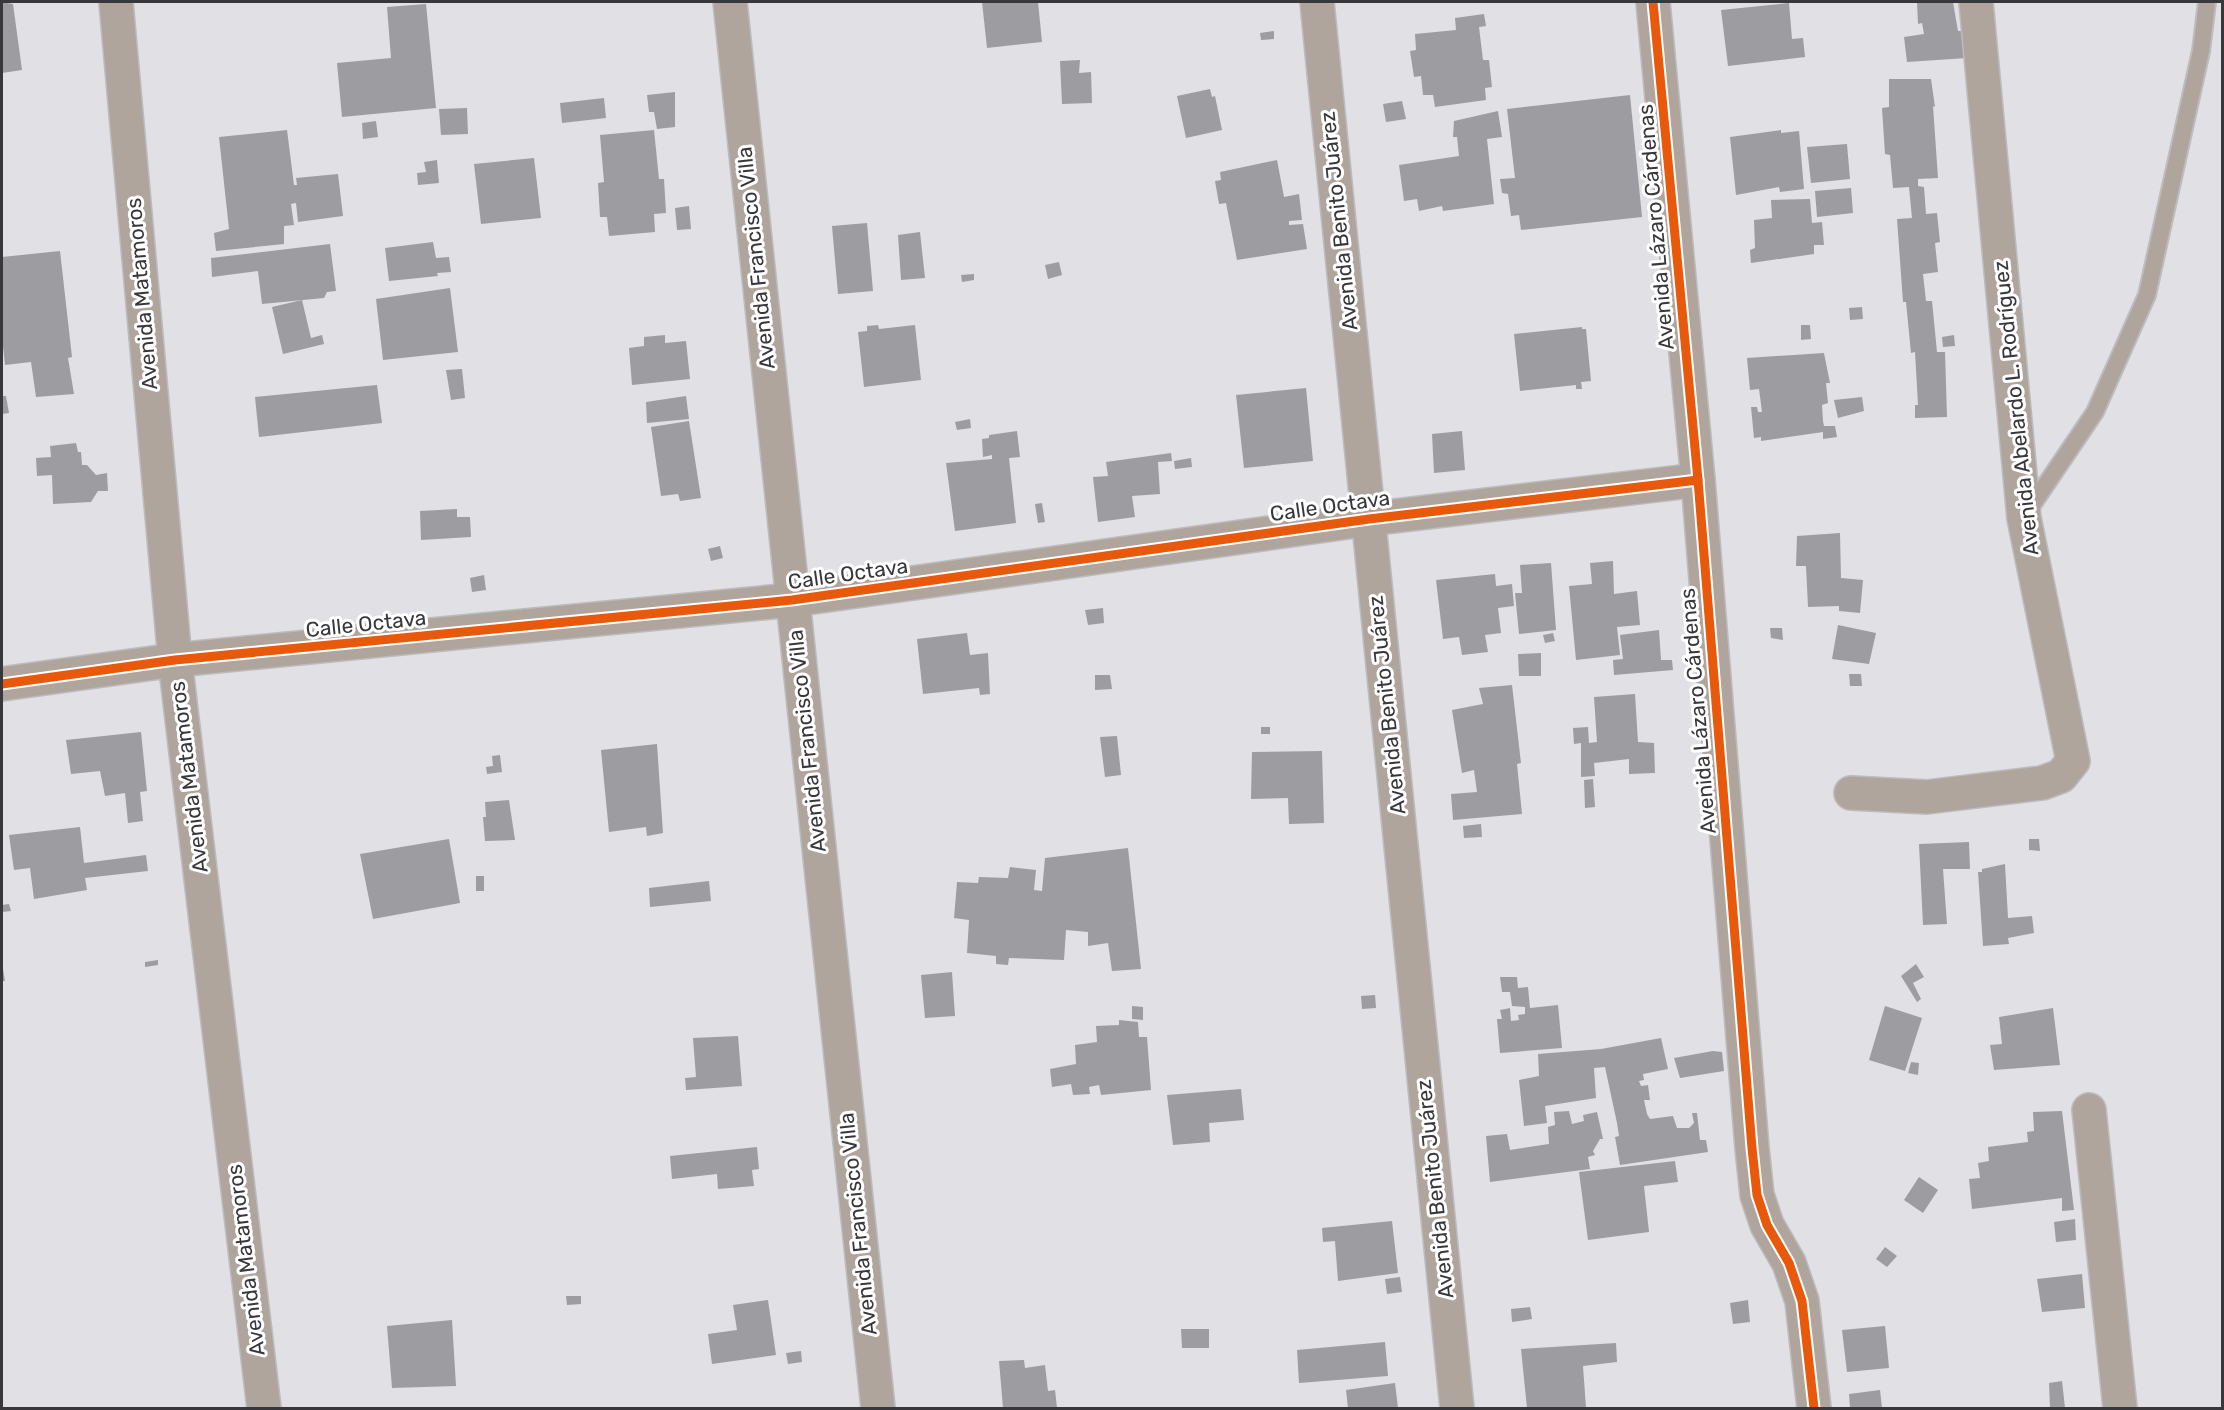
<svg xmlns="http://www.w3.org/2000/svg" width="2224" height="1410" font-family="Rubik,sans-serif">
<style>
.building{fill:#9d9da1}
.lines{fill:none;stroke-linecap:round;stroke-linejoin:round}
.lane-casing{stroke:#bcbcbf;stroke-width:20}
.street-casing{stroke:#bcbcbf;stroke-width:36}
.lane{stroke:#afa59c;stroke-width:16}
.street{stroke:#afa59c;stroke-width:33}
.cycleway-casing{stroke:#fff;stroke-width:13}
.cycleway{stroke:#e8590c;stroke-width:9}
.labels{text-anchor:middle;stroke-width:6;stroke-linejoin:round;paint-order:stroke}
.street-label{font-size:21px;fill:#38383c;stroke:#fff}
</style>
<rect width="100%" height="100%" fill="#e0e0e5"/>
<!-- building -->
<g class="building">
<path d="M2 2 13 4 22 70 2 73Z"/>
<path d="M982 2H1038L1042 42 987 48Z"/>
<path d="M1917 2H1953L1958 31H1963L1967 58 1907 62 1904 37 1924 34 1922 23 1918 24Z"/>
<path d="M1789 3 1792 39 1803 38 1805 57 1728 66 1721 10Z"/>
<path d="M426 4 436 108 342 117 337 63 391 58 387 7Z"/>
<path d="M1484 14 1486 26 1479 27 1483 60H1489L1492 87 1485 88 1486 100 1435 107 1433 95H1423L1421 76 1414 77 1410 51 1416 50 1415 34 1456 30 1455 18Z"/>
<path d="M1274 31V39L1261 40 1260 33Z"/>
<path d="M1080 60 1079 73 1091 72 1092 103 1062 104 1060 61Z"/>
<path d="M1889 79H1931L1935 107 1933 106 1938 178 1918 179V186L1924 187 1926 214 1937 213 1940 242 1935 243 1938 272 1923 274 1926 301H1932L1937 352H1945L1947 417 1915 418V405H1918L1915 352 1911 353 1906 302H1903L1897 219 1912 218 1909 187 1893 188 1890 155 1885 154 1882 108 1889 107Z"/>
<path d="M1210 89 1212 97 1215 96 1222 130 1186 138 1177 96Z"/>
<path d="M675 92V127L657 129 654 112H649L647 95Z"/>
<path d="M1630 95 1642 217 1521 230 1519 215 1511 216 1508 194 1502 193 1500 179 1515 178 1507 109Z"/>
<path d="M604 98 606 118 562 123 560 103Z"/>
<path d="M1402 101 1406 119 1386 122 1383 104Z"/>
<path d="M467 108 468 134 441 135 439 109Z"/>
<path d="M1498 111 1502 137 1487 139 1494 204 1443 211 1442 206 1419 211 1417 199 1404 201 1399 165 1459 156 1457 137H1453L1454 121Z"/>
<path d="M376 121 378 137 363 139 362 123Z"/>
<path d="M287 130 294 185H297L296 178 338 174 343 216 298 222 296 203 291 204 294 225 284 226V244L216 251 214 233 229 229 219 137Z"/>
<path d="M654 130 659 179H664L666 213 654 214 655 232 609 236 607 217H600L598 183 604 182 600 135Z"/>
<path d="M1781 130V133L1799 131 1804 189 1780 192 1779 187 1736 195 1730 137Z"/>
<path d="M1847 144 1850 179 1811 183 1807 147Z"/>
<path d="M534 158 541 218 481 224 474 164Z"/>
<path d="M437 160 439 183 418 185 417 173 426 172 424 162Z"/>
<path d="M1277 160 1284 197 1299 194 1302 220 1289 221V225L1303 224 1307 249 1237 260 1226 203 1219 204 1215 181 1221 180 1220 172Z"/>
<path d="M1851 188 1853 213 1817 217 1815 191Z"/>
<path d="M1810 199 1812 223 1822 222 1824 245H1814V254L1751 263 1750 250 1755 248 1754 220 1772 218 1771 200Z"/>
<path d="M689 206 691 229 677 230 675 208Z"/>
<path d="M867 223 873 291 838 294 832 226Z"/>
<path d="M920 232 925 278 901 280 898 235Z"/>
<path d="M433 242 436 258 449 257 451 272 437 273 438 276 389 281 385 248Z"/>
<path d="M330 244 336 291 327 292 324 298 262 304 258 271 212 277 211 258Z"/>
<path d="M60 251 72 357 68 358 74 394 36 397 31 362 5 365 2 337V257Z"/>
<path d="M1059 262 1062 275 1048 279 1045 265Z"/>
<path d="M974 274V280L962 282 961 275Z"/>
<path d="M450 288 458 352 383 360 376 299Z"/>
<path d="M302 300 311 338 322 335 324 344 283 354 272 307Z"/>
<path d="M1862 307 1863 319 1850 320 1849 308Z"/>
<path d="M878 325 879 329 915 325 921 380 864 387 858 332 867 331V326Z"/>
<path d="M1801 325H1810L1811 339 1801 340Z"/>
<path d="M1582 327V329H1586L1591 381 1581 382 1582 389H1576V385L1520 391 1514 334Z"/>
<path d="M665 335V343L686 341 690 379 632 385 629 348 644 346V337Z"/>
<path d="M1954 335 1955 346 1943 347 1942 337Z"/>
<path d="M1824 353 1830 383H1826L1828 403 1822 405 1823 421 1824 426H1835L1837 437 1823 439V432L1761 441V437L1754 438 1751 407H1757L1758 412H1762L1759 389 1750 390 1747 358Z"/>
<path d="M462 369 465 398 451 400 446 370Z"/>
<path d="M377 385 382 423 259 437 255 397Z"/>
<path d="M1306 388 1313 461 1244 468 1236 395Z"/>
<path d="M2 396H6L9 413 2 414Z"/>
<path d="M686 396 689 419 647 423 646 402Z"/>
<path d="M1862 397 1864 411 1838 418 1834 400Z"/>
<path d="M970 419 971 428 957 430 955 422Z"/>
<path d="M689 421 701 498 680 501 678 494 661 496 651 427Z"/>
<path d="M1017 431 1020 457 1009 458 1016 523 955 531 946 463 992 459V455L983 457 982 439 989 438V435Z"/>
<path d="M1462 431 1465 470 1434 473 1432 434Z"/>
<path d="M76 443 78 452H81L82 465H87L96 475 107 473 108 491H98L91 502 53 504 52 475 37 476 36 458 51 457 50 446Z"/>
<path d="M1171 453 1172 461 1158 462 1160 494 1132 496 1135 517 1098 522 1093 477 1108 476 1106 462Z"/>
<path d="M1191 458 1192 467 1175 469 1174 461Z"/>
<path d="M1042 503 1045 522 1038 523 1035 504Z"/>
<path d="M457 509V517H470L471 537 421 540 420 511Z"/>
<path d="M1840 533 1841 578 1863 580 1860 613 1839 611V606L1808 607 1806 566H1796L1797 536Z"/>
<path d="M720 546 723 558 711 561 708 549Z"/>
<path d="M1613 561 1614 594 1637 591 1640 625 1617 627 1620 655 1576 660 1569 586 1592 584 1590 563Z"/>
<path d="M1551 563 1556 630 1519 634 1515 593H1522L1520 565Z"/>
<path d="M1495 574 1496 586 1512 584 1514 606 1498 608 1501 633 1485 635 1488 652 1462 655 1459 637 1443 639 1436 580Z"/>
<path d="M484 575 486 590 472 592 470 578Z"/>
<path d="M1103 608 1104 623 1088 625 1085 610Z"/>
<path d="M1838 625 1876 633 1869 664 1832 659Z"/>
<path d="M1770 628H1782L1783 640 1771 638Z"/>
<path d="M1659 630 1661 660H1672L1673 670 1614 675 1613 660 1623 659 1620 635Z"/>
<path d="M967 633 970 655 988 653 990 694 980 695 979 688 923 694 917 639Z"/>
<path d="M1553 633 1555 641 1545 643 1543 635Z"/>
<path d="M1541 653V676H1519L1518 654Z"/>
<path d="M1849 674H1861L1862 686H1850Z"/>
<path d="M1095 675H1110L1112 689 1095 690Z"/>
<path d="M1512 685 1521 763 1517 764 1522 814 1453 820 1451 794 1477 792 1474 770 1462 773 1452 710 1483 704 1479 688Z"/>
<path d="M1635 694 1638 742 1654 743 1655 773 1629 774V759L1594 763 1595 776 1581 777V743L1574 744 1573 728 1588 727 1589 743 1597 742 1594 697Z"/>
<rect x="1261" y="727" width="9" height="7"/>
<path d="M141 732 147 791 140 792 143 821 128 823 125 793 105 796 100 771 71 774 66 740Z"/>
<path d="M1117 736 1121 775 1105 777 1100 737Z"/>
<path d="M657 744 663 833 647 836 646 827 609 832 601 750Z"/>
<path d="M1322 751 1324 823 1289 824 1288 798 1251 799 1252 752Z"/>
<path d="M500 755 502 772 487 774 486 767 493 766 492 756Z"/>
<path d="M1593 779 1595 807 1585 808 1584 780Z"/>
<path d="M509 800 515 840 485 841 483 817H486L485 802Z"/>
<path d="M1481 824 1482 837 1464 838 1463 826Z"/>
<path d="M80 827 84 863 146 855 148 871 85 878 87 890 34 899 30 868 14 870 9 835Z"/>
<path d="M449 839 460 903 373 919 360 854Z"/>
<path d="M2029 839H2039L2040 851 2029 850Z"/>
<path d="M1969 842 1970 869H1943L1947 924 1923 925 1919 844Z"/>
<path d="M1128 848 1141 969 1112 971 1108 943 1088 946V932L1066 930 1064 960 1009 958 1008 965 996 964V956L967 953 969 920 954 918 957 882 978 883 979 877 1008 878 1010 867 1036 870 1034 890 1042 891 1045 858Z"/>
<path d="M2005 864 2008 918 2032 916 2034 933 2008 938 2009 944 1983 946 1978 872H1982V869Z"/>
<rect x="476" y="876" width="8" height="15"/>
<path d="M709 881 711 901 650 907 649 888Z"/>
<path d="M9 904 11 911 2 912V905Z"/>
<path d="M158 960V965L145 967V962Z"/>
<path d="M2 963 5 981H2Z"/>
<path d="M1916 964 1924 977 1913 983 1921 999 1917 1002 1901 976Z"/>
<path d="M952 972 955 1016 925 1018 921 975Z"/>
<path d="M1500 977H1517L1518 988 1528 987 1530 1008 1558 1005 1562 1048 1500 1053 1497 1019H1502L1500 1010 1510 1008 1511 1021 1519 1020 1518 1015 1525 1014V1007L1512 1006 1510 992H1502Z"/>
<path d="M1375 995 1376 1008 1362 1009 1361 996Z"/>
<path d="M1132 1006 1143 1007V1020L1132 1019Z"/>
<path d="M1885 1006 1922 1018 1905 1071 1869 1060Z"/>
<path d="M2053 1008 2060 1065 1994 1070 1990 1045 2002 1044 1999 1017Z"/>
<path d="M1119 1020 1138 1022 1139 1037H1147L1151 1090 1101 1095 1099 1085 1089 1087 1090 1094 1073 1095 1071 1084 1052 1087 1050 1069 1076 1064 1075 1045 1097 1042 1096 1026 1119 1025Z"/>
<path d="M738 1036 742 1086 686 1090 685 1078 696 1077 693 1038Z"/>
<path d="M1661 1038 1668 1069 1643 1074 1644 1080 1639 1081 1641 1086 1648 1085 1650 1100H1644L1647 1114 1650 1119 1673 1116 1677 1128H1689L1694 1123 1692 1113H1697L1700 1140H1706L1708 1152 1620 1165 1615 1137 1619 1136 1617 1123 1605 1067 1594 1068 1596 1098 1545 1106 1547 1123 1524 1126 1519 1080 1539 1076 1538 1054 1601 1049Z"/>
<path d="M1713 1051 1722 1052 1724 1071 1680 1078 1674 1058Z"/>
<path d="M1911 1062 1919 1063 1918 1075 1908 1073Z"/>
<path d="M1241 1089 1244 1120 1209 1123 1210 1142 1173 1145 1167 1095Z"/>
<path d="M1569 1111 1572 1124 1584 1121 1583 1115 1597 1112 1603 1139H1600L1593 1151 1595 1155 1588 1157 1590 1169 1490 1182 1486 1136 1507 1134 1510 1150 1549 1144 1548 1127 1555 1125 1554 1112Z"/>
<path d="M2062 1111 2074 1210 2062 1211V1198L1972 1209 1969 1179 1980 1178 1978 1163 1989 1161 1988 1147 2028 1142 2027 1132 2034 1131 2033 1112Z"/>
<path d="M757 1147 759 1169 752 1170 754 1186 718 1189 717 1174 672 1179 670 1156Z"/>
<path d="M1675 1161 1678 1182 1644 1186 1649 1232 1588 1240 1579 1172Z"/>
<path d="M1919 1177 1938 1190 1923 1213 1904 1200Z"/>
<path d="M2075 1219 2076 1240 2056 1242 2054 1222Z"/>
<path d="M1392 1221 1398 1273 1338 1281 1335 1241 1323 1242 1322 1228Z"/>
<path d="M1885 1247 1897 1256 1887 1267 1876 1259Z"/>
<path d="M2082 1274 2085 1308 2042 1312 2037 1279Z"/>
<path d="M1400 1277 1402 1292 1387 1294 1385 1279Z"/>
<path d="M566 1296H581V1304L567 1305Z"/>
<path d="M768 1300 776 1355 712 1364 708 1334 737 1330 733 1305Z"/>
<path d="M1748 1300 1750 1322 1733 1324 1730 1303Z"/>
<path d="M1530 1307 1532 1319 1512 1322 1511 1309Z"/>
<path d="M452 1320 456 1386 392 1388 387 1326Z"/>
<path d="M1885 1326 1889 1368 1847 1372 1842 1330Z"/>
<path d="M1181 1329H1209V1348H1182Z"/>
<path d="M1385 1342 1388 1376 1299 1383 1297 1350Z"/>
<path d="M1616 1343 1617 1362 1583 1366 1586 1408H1527L1521 1349Z"/>
<path d="M801 1351 802 1362 788 1364 786 1353Z"/>
<path d="M1024 1360 1025 1368 1045 1365 1048 1391 1055 1390 1057 1408H1003L999 1361Z"/>
<path d="M2062 1381 2065 1408H2050L2049 1383Z"/>
<path d="M1395 1383 1398 1408H1348L1346 1390Z"/>
<path d="M1880 1390 1882 1408H1850L1849 1394Z"/>
</g>
<g class="lines">
<!-- lane casing -->
<g class="lane-casing">
<path id="lane" d="M2026 514 2095 412 2147 295 2201 51 2207 2"/>
</g>
<!-- street casing -->
<g class="street-casing">
<g id="street">
<path d="M116 2 175 660 264 1408"/>
<path d="M730 2 878 1408"/>
<path d="M1317 2 1457 1408"/>
<path d="M1653 2 1698 480 1752 1148 1757 1195 1767 1225 1789 1263 1802 1301 1814 1408"/>
<path d="M2 684 175 660 792 600 1369 519 1698 480"/>
<path d="M1851 793 1927 797 2042 783 2061 776 2073 761 2024 518 1976 2"/>
<path d="M2089 1110 2120 1408"/>
</g>
</g>
<!-- lane -->
<use href="#lane" class="lane"/>
<!-- street -->
<use href="#street" class="street"/>
<!-- cycleway casing -->
<g class="cycleway-casing">
<g id="cycleway">
<path d="M1653 2 1698 480 1752 1148 1757 1195 1767 1225 1789 1263 1802 1301 1814 1408"/>
<path d="M2 684 175 660 792 600 1369 519 1698 480"/>
</g>
</g>
<!-- cycleway -->
<use href="#cycleway" class="cycleway"/>
</g>
<g class="labels">
<!-- street labels -->
<g class="street-label">
<text transform="translate(1339 221) rotate(-96)" y="7">Avenida Benito Juárez</text>
<text transform="translate(1656 227) rotate(-95)" y="7">Avenida Lázaro Cárdenas</text>
<text transform="translate(756 258) rotate(-96)" y="7">Avenida Francisco Villa</text>
<text transform="translate(142 294) rotate(-95)" y="7">Avenida Matamoros</text>
<text transform="translate(2016 408) rotate(-96)" y="7">Avenida Abelardo L. Rodríguez</text>
<text transform="translate(1330 506) rotate(-8)" y="7">Calle Octava</text>
<text transform="translate(848 574) rotate(-8)" y="7">Calle Octava</text>
<text transform="translate(366 624) rotate(-6)" y="7">Calle Octava</text>
<text transform="translate(1387 705) rotate(-96)" y="7">Avenida Benito Juárez</text>
<text transform="translate(1698 711) rotate(-95)" y="7">Avenida Lázaro Cárdenas</text>
<text transform="translate(807 741) rotate(-96)" y="7">Avenida Francisco Villa</text>
<text transform="translate(189 777) rotate(-97)" y="7">Avenida Matamoros</text>
<text transform="translate(1435 1189) rotate(-96)" y="7">Avenida Benito Juárez</text>
<text transform="translate(858 1224) rotate(-96)" y="7">Avenida Francisco Villa</text>
<text transform="translate(246 1260) rotate(-97)" y="7">Avenida Matamoros</text>
</g>
</g>
<!-- border -->
<rect width="2224" height="1410" fill="none" stroke="#38383c" stroke-width="6"/>
</svg>
